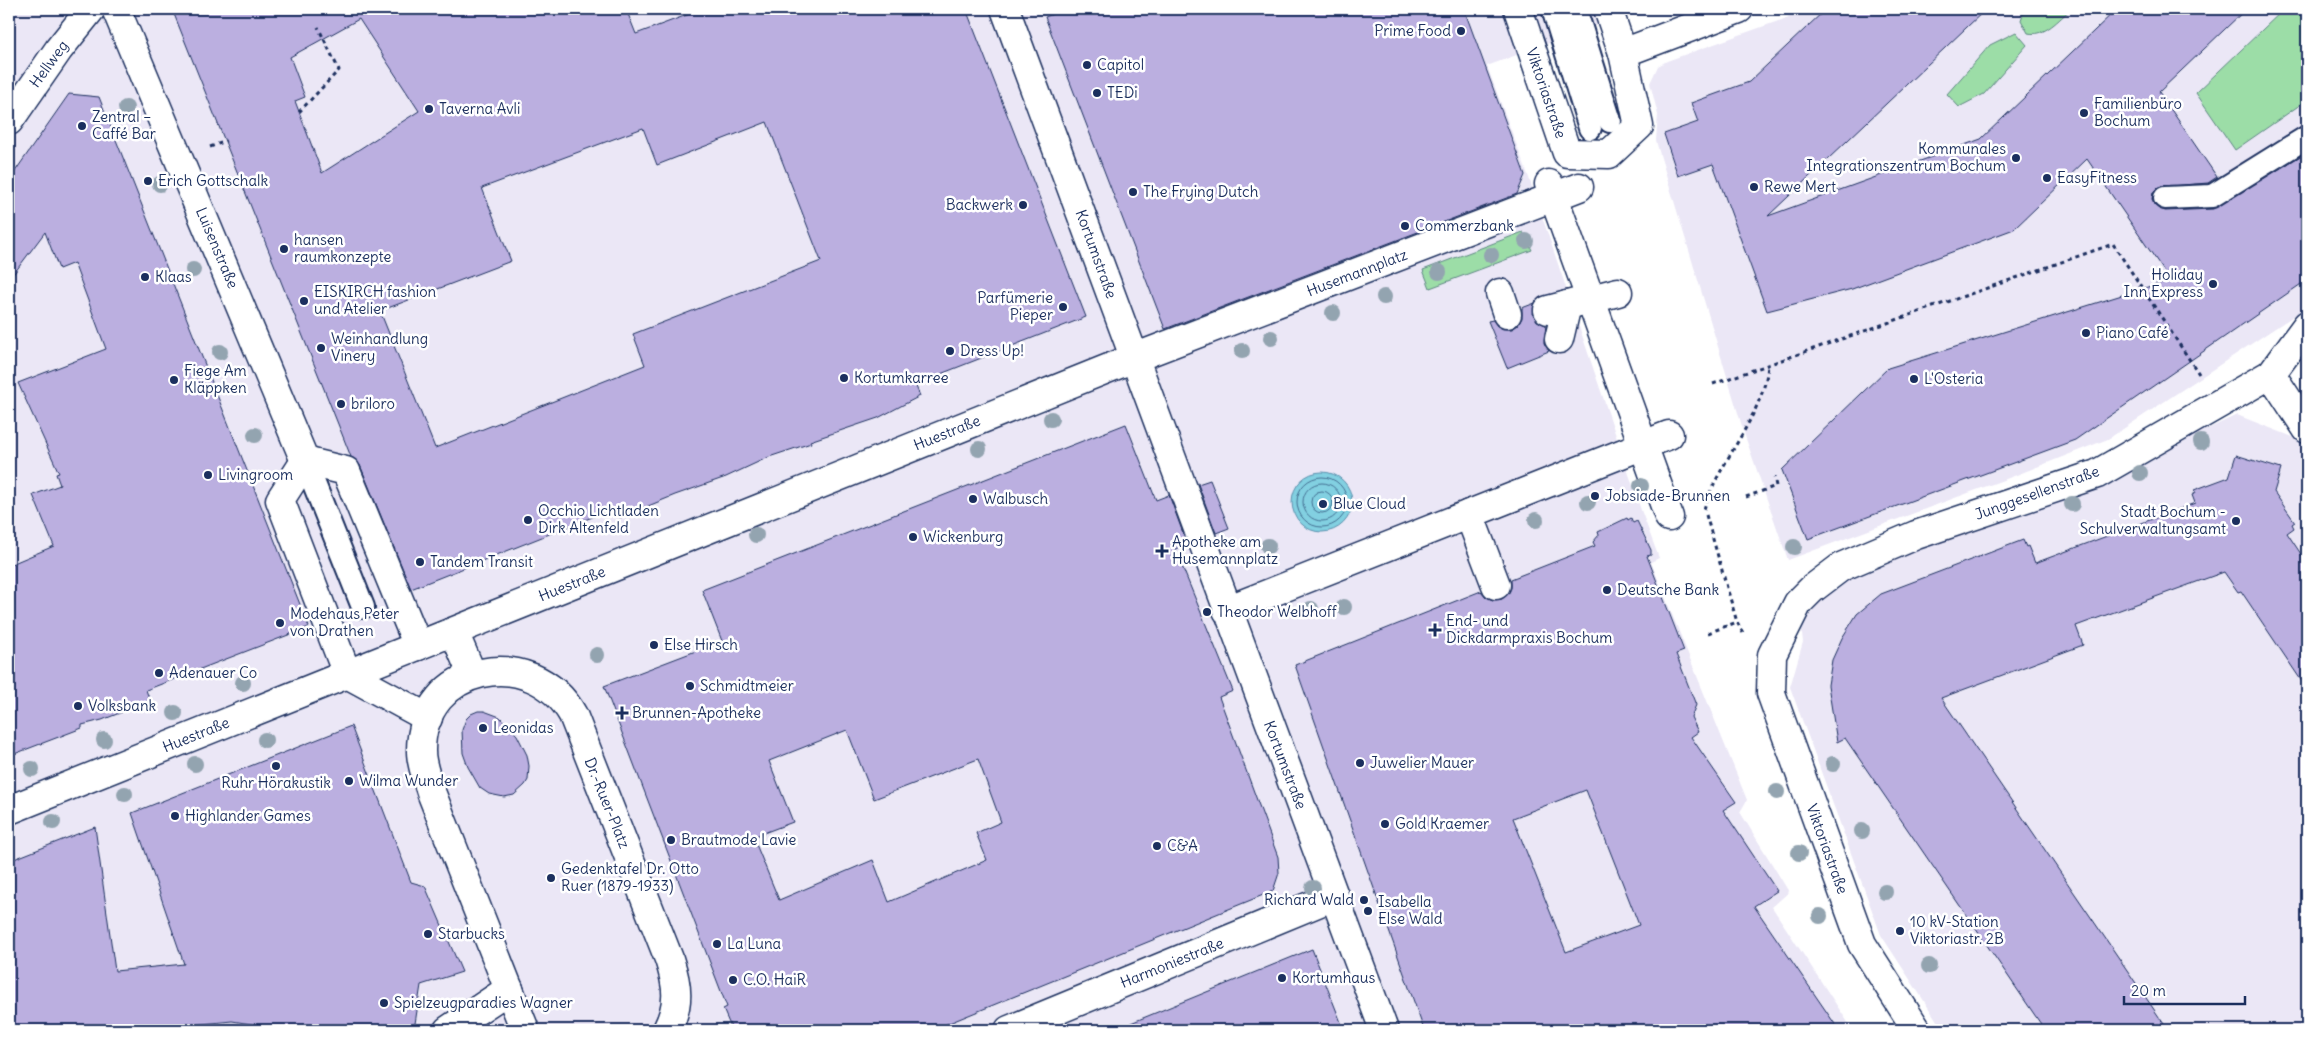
<svg xmlns="http://www.w3.org/2000/svg" width="2316" height="1039" font-family="Delius,sans-serif">
<style>
.built{fill:#ebe7f6}
.green{fill:#9cdda7;stroke:#5c8682}
.water{fill:#82d0e1;stroke:#5990ad}
.lines{fill:none;stroke-linecap:round;stroke-linejoin:round}
.shore{stroke:#446f92;stroke-width:1}
.building{fill:#bbafe0;stroke:#1b2f5e;fill-rule:evenodd}
.service-casing{stroke:#1b2f5e;stroke-width:26}
.pedestrian-casing{stroke:#1b2f5e;stroke-width:31}
.minor-casing{stroke:#1b2f5e;stroke-width:31}
.path{stroke:#1b2f5e;stroke-width:3;stroke-dasharray:4 4;stroke-linecap:butt}
.service{stroke:#fff;stroke-width:22}
.pedestrian{stroke:#fff;stroke-width:28}
.minor{stroke:#fff;stroke-width:28}
.tree{fill:#93a4b0}
.poi-dot{fill:#1b2f5e;stroke:#fff;stroke-width:2}
.labels{text-anchor:middle;stroke-width:5;stroke-linejoin:round;paint-order:stroke}
.poi-label{font-size:15px;fill:#1b2f5e;stroke:#fff;text-anchor:start}
.street-label{font-size:15px;fill:#1b2f5e;stroke:#fff}
</style>
<rect width="100%" height="100%" fill="#fff"/>
<filter id="ink" filterUnits="userSpaceOnUse"><feTurbulence type="fractalNoise" baseFrequency=".02" numOctaves="2"/><feDisplacementMap in="SourceGraphic" scale="10" xChannelSelector="R" yChannelSelector="G"/><feConvolveMatrix kernelMatrix="1 2 1 2 8 2 1 2 1" color-interpolation-filters="sRGB"/></filter>
<g filter="url(#ink)">
<!-- built -->
<g class="built">
<path d="M9 9H1640L1487 66 1528 175 1641 510 1659 558 1651 562 1747 800 1740 812 1789 892 1772 907 1853 1030H9Z"/>
<path d="M1796 9H2307V307L2108 439 2014 476 1788 560 1745 436 1658 148 1656 140 1658 115 1650 83 1658 66 1667 61 1787 18Z"/>
<path d="M2237 415 2293 437 2307 429V1030H1943L1881 935 1790 687 1803 642 1801 626 1844 571 2045 506Z"/>
</g>
<!-- green -->
<g class="green">
<path d="M2032 9H2071C2059 19 2045 37 2028 33L2021 20 2023 14Z"/>
<path d="M2284 9H2307V100L2235 150 2196 93Z"/>
<path d="M2016 32 2027 45 1984 94 1959 107 1947 94 1990 45Z"/>
<path d="M1523 232 1532 250 1430 288 1423 270Z"/>
</g>
<!-- water -->
<circle class="water" cx="1322" cy="502" r="30"/>
<g class="lines">
<!-- shore -->
<g class="shore">
<circle cx="1322" cy="502" r="25"/>
<circle cx="1322" cy="502" r="19"/>
<circle cx="1322" cy="502" r="11"/>
</g>
</g>
<!-- building -->
<g class="building">
<path d="M172 9H626L636 34 703 9H966L1086 317 915 384 920 396 878 418 810 441 811 443 769 457 726 477 675 495 619 518 615 508 411 589 360 465 351 457 338 424ZM359 19 419 111 322 173 295 101 305 97 290 57ZM767 122 821 261 633 334 645 365 435 448 380 311 511 261 482 188 643 128 657 165Z"/>
<path d="M1066 9H1464L1525 175 1517 194 1165 329 1045 17Z"/>
<path d="M1826 9H1986L1768 216 1981 139 2117 9H2246L2159 92 2217 177 2208 183 2158 187 2153 192 2152 199 2154 205 2165 211 2213 209 2307 152V280L2075 440 1808 539 1782 470 1888 368 2170 280 2087 159 2014 229 1852 289 1767 311 1713 164 1678 176 1664 134 1698 122 1691 103 1749 82Z"/>
<path d="M69 94 99 97 309 627 146 690 150 701 102 720 82 725V728L9 756V565L54 546 33 495 60 485 56 474 59 473 18 383 106 349 74 263 59 269 45 232 9 280V180Z"/>
<path d="M1535 303 1533 314 1537 321 1546 325 1544 343 1549 351 1507 368 1488 321 1493 320 1497 326 1503 329H1512L1518 325 1522 318V308Z"/>
<path d="M1126 424 1156 500 1169 495 1187 544 1175 549 1233 691 1219 697 1278 857 1279 873 1273 891 932 1030H732L723 1009 727 1007 714 973 604 686 722 641 702 590ZM847 730 874 799 978 759 1001 822 976 833 987 860 889 902 873 860 779 900 753 837 793 822 769 761Z"/>
<path d="M2236 455 2281 469 2274 492 2295 522 2292 524 2294 528 2287 533 2307 563V689L2241 591 2238 592 2224 572 2076 626 2083 645 1941 698 2168 1030H2045L1845 738 1837 742 1828 685 1832 660 1842 638 1857 614 1881 594 2023 540 2026 547 2028 546 2035 563 2195 503 2192 495 2196 493 2194 490 2229 477Z"/>
<path d="M1210 480 1229 528 1216 533 1198 484Z"/>
<path d="M1627 518 1628 520 1631 518 1633 523 1637 521 1651 550V555L1647 556 1684 651 1676 654 1696 705 1691 717 1698 732 1691 737 1736 802 1723 810 1777 891 1754 906 1839 1030H1424L1295 665 1481 591 1486 597 1493 600 1502 599 1508 594 1511 588V579L1595 546 1593 542 1599 535 1598 532ZM1586 790 1639 925 1566 952 1513 818Z"/>
<path d="M478 711H484L500 717 517 735 527 755 529 766 528 780 525 785 514 795 504 797 489 794 480 788 468 767 463 753 462 730 466 719 471 714Z"/>
<path d="M351 726 411 882 425 886 462 972 421 985 414 1030H290L232 1021 142 1030H9V861L95 827 115 971 184 964 132 813Z"/>
<path d="M1312 949 1344 1030H1116V1029Z"/>
</g>
<g class="lines">
<!-- service casing -->
<g class="service-casing">
<g id="service">
<path d="M1553 9 1590 128"/>
<path d="M1575 9 1610 121"/>
<path d="M2165 198 2212 196 2307 137"/>
<path d="M305 461 363 607"/>
</g>
</g>
<!-- pedestrian casing -->
<g class="pedestrian-casing">
<g id="pedestrian">
<path d="M1005 9 1384 1030"/>
<path d="M1549 184 1669 517"/>
<path d="M1500 293 1507 314"/>
<path d="M1548 310 1618 292"/>
<path d="M1559 339 1567 305"/>
<path d="M2271 374 2307 429"/>
<path d="M1469 514 1496 585"/>
<path d="M1227 610 1669 435"/>
<path d="M454 632 472 674"/>
<path d="M418 646 346 471 305 461 280 500 347 674 428 718"/>
<path d="M9 810 1134 358 1579 187"/>
<path d="M448 1030 509 989"/>
<path d="M525 1030 431 792C427 779 421 765 421 751 421 664 532 642 573 715L669 959C678 986 680 1004 667 1030"/>
<path d="M1009 1030 1334 896"/>
</g>
</g>
<!-- minor casing -->
<g class="minor-casing">
<g id="minor">
<path d="M116 9 305 461"/>
<path d="M1518 9 1567 153 1609 154 1639 126 1623 53 1608 9"/>
<path d="M1623 53 1739 9"/>
<path d="M9 121 59 49 91 9"/>
<path d="M1917 1030 1862 944 1771 693 1772 655 1798 603 1812 589 1841 567 1916 535 2097 474 2271 374 2307 325"/>
</g>
</g>
<!-- path -->
<g class="path">
<path d="M299 112 339 70 318 27"/>
<path d="M210 147 226 141"/>
<path d="M1713 384 2113 244 2199 374"/>
<path d="M1746 497 1776 486 1774 477"/>
<path d="M1704 509C1719 460 1764 416 1768 365"/>
<path d="M1706 515 1737 622 1743 633"/>
<path d="M1708 633 1737 622"/>
</g>
<!-- service -->
<use href="#service" class="service"/>
<!-- pedestrian -->
<use href="#pedestrian" class="pedestrian"/>
<!-- minor -->
<use href="#minor" class="minor"/>
</g>
<!-- trees -->
<g class="tree">
<circle cx="126" cy="108" r="8"/>
<circle cx="160" cy="184" r="8"/>
<circle cx="1526" cy="241" r="8"/>
<circle cx="1491" cy="255" r="8"/>
<circle cx="193" cy="270" r="8"/>
<circle cx="1439" cy="272" r="8"/>
<circle cx="1384" cy="297" r="8"/>
<circle cx="1333" cy="313" r="8"/>
<circle cx="1271" cy="338" r="8"/>
<circle cx="1242" cy="351" r="8"/>
<circle cx="220" cy="352" r="8"/>
<circle cx="1051" cy="419" r="8"/>
<circle cx="255" cy="435" r="8"/>
<circle cx="2201" cy="442" r="8"/>
<circle cx="979" cy="449" r="8"/>
<circle cx="2140" cy="473" r="8"/>
<circle cx="1641" cy="486" r="8"/>
<circle cx="1588" cy="502" r="8"/>
<circle cx="2072" cy="504" r="8"/>
<circle cx="1536" cy="520" r="8"/>
<circle cx="756" cy="535" r="8"/>
<circle cx="1268" cy="546" r="8"/>
<circle cx="1794" cy="547" r="8"/>
<circle cx="1344" cy="607" r="8"/>
<circle cx="1311" cy="609" r="8"/>
<circle cx="597" cy="655" r="8"/>
<circle cx="243" cy="683" r="8"/>
<circle cx="175" cy="713" r="8"/>
<circle cx="104" cy="740" r="8"/>
<circle cx="265" cy="740" r="8"/>
<circle cx="195" cy="764" r="8"/>
<circle cx="1833" cy="764" r="8"/>
<circle cx="32" cy="769" r="8"/>
<circle cx="1777" cy="792" r="8"/>
<circle cx="125" cy="794" r="8"/>
<circle cx="53" cy="822" r="8"/>
<circle cx="1862" cy="831" r="8"/>
<circle cx="1799" cy="853" r="8"/>
<circle cx="1313" cy="888" r="8"/>
<circle cx="1885" cy="892" r="8"/>
<circle cx="1820" cy="916" r="8"/>
<circle cx="1929" cy="966" r="8"/>
</g>
</g>
<!-- markers -->
<g class="poi-dot">
<circle cx="1461" cy="31" r="5"/>
<circle cx="1087" cy="65" r="5"/>
<circle cx="1097" cy="93" r="5"/>
<circle cx="429" cy="109" r="5"/>
<circle cx="2084" cy="113" r="5"/>
<circle cx="82" cy="126" r="5"/>
<circle cx="2016" cy="158" r="5"/>
<circle cx="2047" cy="178" r="5"/>
<circle cx="148" cy="181" r="5"/>
<circle cx="1754" cy="187" r="5"/>
<circle cx="1133" cy="192" r="5"/>
<circle cx="1023" cy="205" r="5"/>
<circle cx="1405" cy="226" r="5"/>
<circle cx="284" cy="249" r="5"/>
<circle cx="145" cy="277" r="5"/>
<circle cx="2213" cy="284" r="5"/>
<circle cx="304" cy="301" r="5"/>
<circle cx="1063" cy="307" r="5"/>
<circle cx="2086" cy="333" r="5"/>
<circle cx="321" cy="348" r="5"/>
<circle cx="950" cy="351" r="5"/>
<circle cx="844" cy="378" r="5"/>
<circle cx="1914" cy="379" r="5"/>
<circle cx="174" cy="380" r="5"/>
<circle cx="341" cy="404" r="5"/>
<circle cx="208" cy="475" r="5"/>
<circle cx="1595" cy="496" r="5"/>
<circle cx="973" cy="499" r="5"/>
<circle cx="1323" cy="504" r="5"/>
<circle cx="528" cy="520" r="5"/>
<circle cx="2236" cy="521" r="5"/>
<circle cx="913" cy="537" r="5"/>
<path d="M1159.5 543.5h5v5h5v5h-5v5h-5v-5h-5v-5h5z"/>
<circle cx="420" cy="562" r="5"/>
<circle cx="1607" cy="590" r="5"/>
<circle cx="1207" cy="612" r="5"/>
<circle cx="280" cy="623" r="5"/>
<path d="M1432.5 622.5h5v5h5v5h-5v5h-5v-5h-5v-5h5z"/>
<circle cx="654" cy="645" r="5"/>
<circle cx="159" cy="673" r="5"/>
<circle cx="690" cy="686" r="5"/>
<circle cx="78" cy="706" r="5"/>
<path d="M619.5 705.5h5v5h5v5h-5v5h-5v-5h-5v-5h5z"/>
<circle cx="483" cy="728" r="5"/>
<circle cx="1360" cy="763" r="5"/>
<circle cx="276" cy="766" r="5"/>
<circle cx="349" cy="781" r="5"/>
<circle cx="175" cy="816" r="5"/>
<circle cx="1385" cy="824" r="5"/>
<circle cx="671" cy="840" r="5"/>
<circle cx="1157" cy="846" r="5"/>
<circle cx="551" cy="878" r="5"/>
<circle cx="1364" cy="900" r="5"/>
<circle cx="1368" cy="911" r="5"/>
<circle cx="1900" cy="931" r="5"/>
<circle cx="428" cy="934" r="5"/>
<circle cx="717" cy="944" r="5"/>
<circle cx="1282" cy="978" r="5"/>
<circle cx="733" cy="980" r="5"/>
<circle cx="384" cy="1003" r="5"/>
</g>
<g class="labels">
<!-- poi labels -->
<g class="poi-label">
<text x="1451" y="36" text-anchor="end">Prime Food</text>
<text x="1097" y="70">Capitol</text>
<text x="1107" y="98">TEDi</text>
<text x="2094" y="109">Familienbüro<tspan x="2094" dy="17">Bochum</tspan></text>
<text x="439" y="114">Taverna Avli</text>
<text x="92" y="122">Zentral –<tspan x="92" dy="17">Caffé Bar</tspan></text>
<text x="2006" y="154" text-anchor="end">Kommunales<tspan x="2006" dy="17">Integrationszentrum Bochum</tspan></text>
<text x="2057" y="183">EasyFitness</text>
<text x="158" y="186">Erich Gottschalk</text>
<text x="1764" y="192">Rewe Mert</text>
<text x="1143" y="197">The Frying Dutch</text>
<text x="1013" y="210" text-anchor="end">Backwerk</text>
<text x="1415" y="231">Commerzbank</text>
<text x="294" y="245">hansen<tspan x="294" dy="17">raumkonzepte</tspan></text>
<text x="2203" y="280" text-anchor="end">Holiday<tspan x="2203" dy="17">Inn Express</tspan></text>
<text x="155" y="282">Klaas</text>
<text x="314" y="297">EISKIRCH fashion<tspan x="314" dy="17">und Atelier</tspan></text>
<text x="1053" y="303" text-anchor="end">Parfümerie<tspan x="1053" dy="17">Pieper</tspan></text>
<text x="2096" y="338">Piano Café</text>
<text x="331" y="344">Weinhandlung<tspan x="331" dy="17">Vinery</tspan></text>
<text x="960" y="356">Dress Up!</text>
<text x="184" y="376">Fiege Am<tspan x="184" dy="17">Kläppken</tspan></text>
<text x="854" y="383">Kortumkarree</text>
<text x="1924" y="384">L'Osteria</text>
<text x="351" y="409">briloro</text>
<text x="218" y="480">Livingroom</text>
<text x="1605" y="501">Jobsiade-Brunnen</text>
<text x="983" y="504">Walbusch</text>
<text x="1333" y="509">Blue Cloud</text>
<text x="538" y="516">Occhio Lichtladen<tspan x="538" dy="17">Dirk Altenfeld</tspan></text>
<text x="2226" y="517" text-anchor="end">Stadt Bochum -<tspan x="2226" dy="17">Schulverwaltungsamt</tspan></text>
<text x="923" y="542">Wickenburg</text>
<text x="1172" y="547">Apotheke am<tspan x="1172" dy="17">Husemannplatz</tspan></text>
<text x="430" y="567">Tandem Transit</text>
<text x="1617" y="595">Deutsche Bank</text>
<text x="1217" y="617">Theodor Welbhoff</text>
<text x="290" y="619">Modehaus Peter<tspan x="290" dy="17">von Drathen</tspan></text>
<text x="1446" y="626">End- und<tspan x="1446" dy="17">Dickdarmpraxis Bochum</tspan></text>
<text x="664" y="650">Else Hirsch</text>
<text x="169" y="678">Adenauer Co</text>
<text x="700" y="691">Schmidtmeier</text>
<text x="88" y="711">Volksbank</text>
<text x="632" y="718">Brunnen-Apotheke</text>
<text x="493" y="733">Leonidas</text>
<text x="1370" y="768">Juwelier Mauer</text>
<text x="359" y="786">Wilma Wunder</text>
<text x="276" y="788" text-anchor="middle">Ruhr Hörakustik</text>
<text x="185" y="821">Highlander Games</text>
<text x="1395" y="829">Gold Kraemer</text>
<text x="681" y="845">Brautmode Lavie</text>
<text x="1167" y="851">C&amp;A</text>
<text x="561" y="874">Gedenktafel Dr. Otto<tspan x="561" dy="17">Ruer (1879-1933)</tspan></text>
<text x="1354" y="905" text-anchor="end">Richard Wald</text>
<text x="1378" y="907">Isabella<tspan x="1378" dy="17">Else Wald</tspan></text>
<text x="1910" y="927">10 kV-Station<tspan x="1910" dy="17">Viktoriastr. 2B</tspan></text>
<text x="438" y="939">Starbucks</text>
<text x="727" y="949">La Luna</text>
<text x="1292" y="983">Kortumhaus</text>
<text x="743" y="985">C.O. HaiR</text>
<text x="394" y="1008">Spielzeugparadies Wagner</text>
</g>
<!-- street labels -->
<g class="street-label">
<text transform="translate(49 64) rotate(-54)" y="5">Hellweg</text>
<text transform="translate(1546 93) rotate(71)" y="5">Viktoriastraße</text>
<text transform="translate(217 248) rotate(67)" y="5">Luisenstraße</text>
<text transform="translate(1096 254) rotate(70)" y="5">Kortumstraße</text>
<text transform="translate(1357 273) rotate(-21)" y="5">Husemannplatz</text>
<text transform="translate(947 433) rotate(-22)" y="5">Huestraße</text>
<text transform="translate(2037 493) rotate(-20)" y="5">Junggesellenstraße</text>
<text transform="translate(572 584) rotate(-22)" y="5">Huestraße</text>
<text transform="translate(196 735) rotate(-22)" y="5">Huestraße</text>
<text transform="translate(1285 765) rotate(69)" y="5">Kortumstraße</text>
<text transform="translate(607 803) rotate(68)" y="5">Dr.-Ruer-Platz</text>
<text transform="translate(1827 849) rotate(70)" y="5">Viktoriastraße</text>
<text transform="translate(1172 963) rotate(-22)" y="5">Harmoniestraße</text>
</g>
</g>
<!-- margin -->
<rect width="2316" height="1039" fill="none" stroke="#fff" stroke-width="30"/>
<rect x="15" y="15" width="2286" height="1009" fill="none" stroke="#1b2f5e" stroke-width="2" filter="url(#ink)"/>
<!-- scale -->
<path d="M2124 996v8h121v-8" fill="none" stroke="#1b2f5e" stroke-width="2.5"/>
<text x="2131" y="996" font-size="15" fill="#1b2f5e" stroke="#ffffff" stroke-width="4" paint-order="stroke">20 m</text>
</svg>
